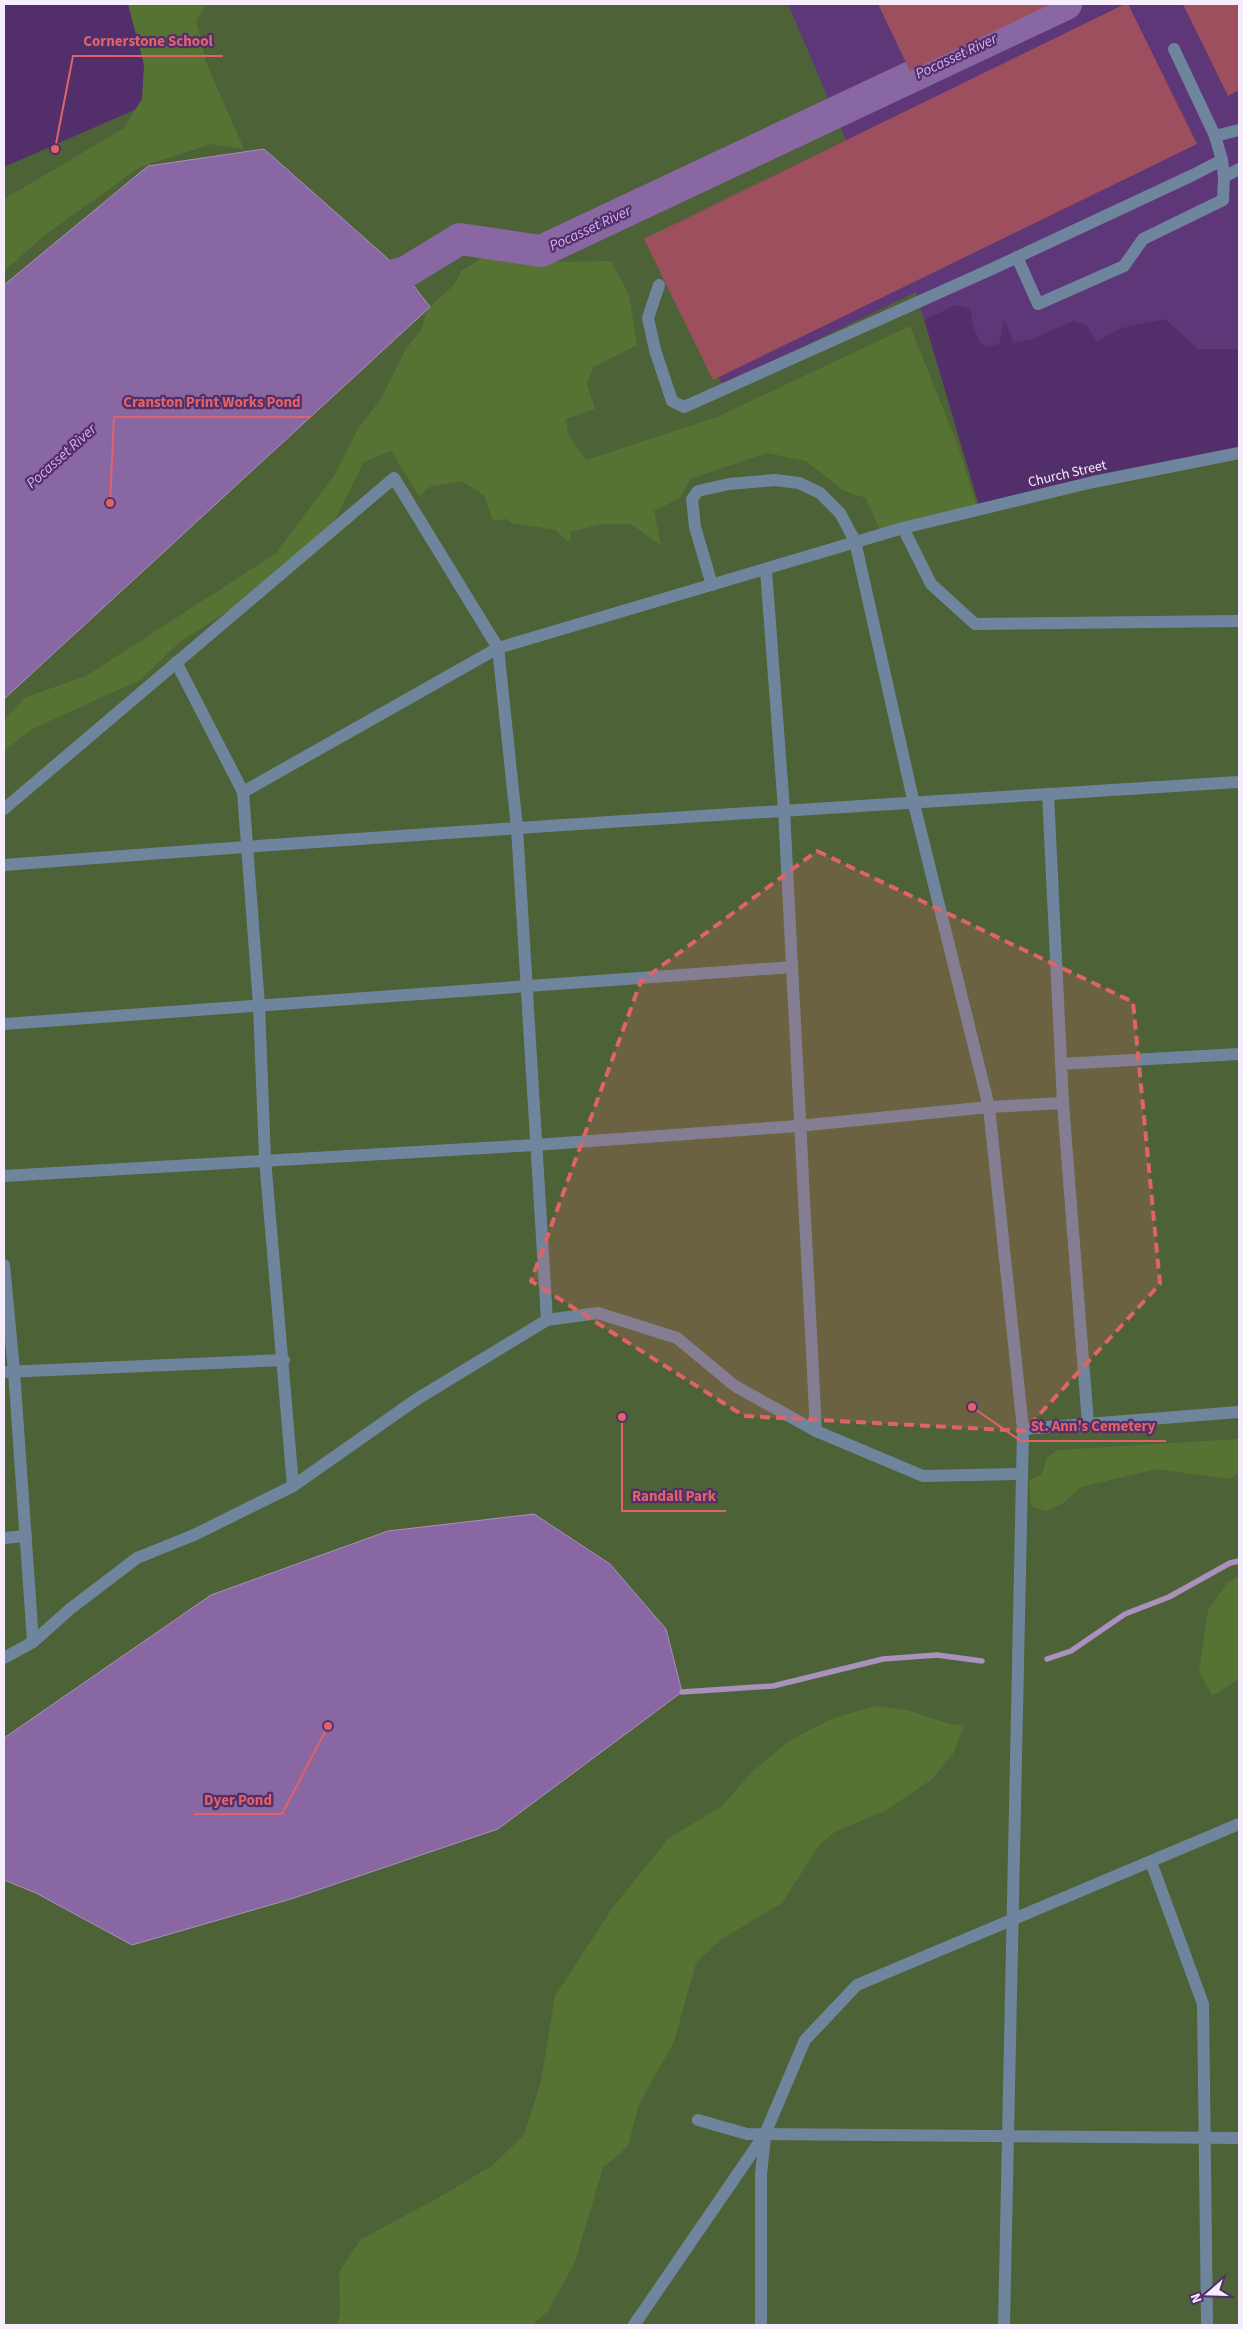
<svg xmlns="http://www.w3.org/2000/svg" width="1243" height="2329" font-family="'Source Sans 3',sans-serif">
<style>
.built{fill:#5d3778}
.green{fill:#4d6236}
.forest{fill:#567334}
.water{fill:#8967a2;stroke:#aa90bd}
.lines{fill:none;stroke-linecap:round;stroke-linejoin:round}
.stream{stroke:#aa90bd;stroke-width:5.5}
.river{stroke:#8967a2;stroke-width:32}
.building{fill:#9d4f5e}
.minor{stroke:#6f859d;stroke-width:12}
.marked{fill:#e06368;fill-opacity:0.2;stroke:#e06368;stroke-width:4;stroke-dasharray:10 6;stroke-linejoin:round}
.labels{text-anchor:middle;stroke-width:4.5;stroke-linejoin:round;paint-order:stroke}
.street-label{font-size:14px;fill:#f6eefc;stroke:#522f6a}
.water-label{font-size:15px;font-style:italic;fill:#d7b1f4;stroke:#522f6a}
.leader{fill:none;stroke:#e06368;stroke-width:2}
.callout-dot{fill:#e06368;stroke:#522f6a;stroke-width:2}
.callout-label{font-size:15px;text-anchor:middle;font-weight:bold;fill:#e06368;stroke:#522f6a;stroke-width:4.5;stroke-linejoin:round;paint-order:stroke}
</style>
<rect width="100%" height="100%" fill="#522f6a"/>
<!-- built -->
<path class="built" d="M206 4H1239V349H1198L1165 319 1122 328 1097 341 1086 325 1073 321 1030 340 1014 343 1004 320 999 344 985 347 979 341 972 323 971 309 956 305 717 417Z"/>
<!-- green -->
<path class="green" d="M164 4H788L846 140 645 239 723 385 916 292 980 509 1239 454V2325H4V167L148 104Z"/>
<!-- forest -->
<g class="forest">
<path d="M128 4H206L196 21 207 65 244 149 212 144 140 167 45 235 4 271V199L124 128 142 99 144 65Z"/>
<path d="M499 247 536 263 554 260 558 262 611 261 629 295 637 345 593 367 587 384 595 409 566 419 568 434 586 460 717 417 910 326 958 446 978 510 882 535 866 498 844 491 806 461 767 453 690 479 680 498 654 511 661 545 630 524H603L570 532 571 540 566 541 556 530 511 523 507 519 493 521 484 495 461 481 430 487 419 496 391 451 364 462 332 526 312 556 180 642 140 680 32 729 4 751V720L26 697 86 676 275 554 335 474 358 429 382 397 406 349 421 330 428 308 455 284 461 271Z"/>
<path d="M1239 1439V1473L1229 1479 1157 1469 1081 1487 1062 1504 1046 1511 1031 1506 1029 1481 1042 1474 1047 1457 1058 1450Z"/>
<path d="M1239 1576V1679L1212 1696 1199 1671 1208 1610 1227 1583Z"/>
<path d="M875 1706 907 1710 950 1724 964 1725 953 1754 931 1780 885 1811 836 1831 820 1844 782 1903 720 1940 696 1963 674 2042 639 2104 628 2146 603 2168 575 2262 548 2311 532 2325H337L340 2314 339 2272 361 2239 438 2198 493 2165 524 2135 541 2081 555 1996 613 1907 669 1838 722 1806 752 1772 789 1741 831 1719Z"/>
</g>
<!-- water -->
<g class="water">
<path d="M264 149 404 273 430 307 4 699V285L148 166Z"/>
<path d="M534 1514 610 1564 666 1629 682 1692 498 1829 291 1899 132 1945 36 1893 4 1880V1738L211 1595 388 1531Z"/>
</g>
<g class="lines">
<!-- stream -->
<g class="stream">
<path d="M1047 1659 1071 1651 1125 1614 1169 1597 1230 1563 1239 1561"/>
<path d="M682 1692 773 1686 883 1659 937 1655 982 1661"/>
</g>
<!-- river -->
<path class="river" d="M361 282 404 273 460 239 541 251 1066 4"/>
</g>
<!-- building -->
<g class="building">
<path d="M878 4H1051L910 71Z"/>
<path d="M1125 4H1128L1197 144 713 380 644 239Z"/>
<path d="M1183 4H1239V90L1228 96Z"/>
</g>
<g class="lines">
<!-- minor -->
<g class="minor">
<path d="M1174 49 1215 136 1239 130"/>
<path d="M1224 177 1239 169"/>
<path d="M1017 257 1038 304 1124 266 1143 239 1223 200 1224 177 1222 160"/>
<path d="M659 285 648 318 655 350 672 401 684 407 994 268 1193 175 1222 160 1215 136"/>
<path d="M903 528 1093 482 1239 453"/>
<path d="M766 570 784 810 816 1431"/>
<path d="M712 585 695 527 692 499 698 491 729 484 775 480 799 483 820 493 840 513 855 541 914 804 989 1107 1023 1429 1004 2325"/>
<path d="M243 792 498 648 903 528 931 584 975 624 1239 621"/>
<path d="M1048 794 1063 1103 1088 1424"/>
<path d="M4 809 394 478 498 648 517 828 547 1320"/>
<path d="M4 865C415 833 827 808 1239 782"/>
<path d="M4 1024 792 967"/>
<path d="M1061 1064 1239 1054"/>
<path d="M4 1176 535 1145 798 1126 989 1107 1063 1103"/>
<path d="M4 1265 14 1371 33 1642"/>
<path d="M4 1372 284 1360"/>
<path d="M1023 1429 1239 1412"/>
<path d="M293 1486 417 1399 547 1320 598 1313 677 1338 735 1386 816 1431 923 1476 1022 1474"/>
<path d="M4 1538 26 1536"/>
<path d="M4 1658 33 1642 70 1609 137 1558 194 1535 293 1486 265 1159 259 1005 243 792 176 662"/>
<path d="M1151 1862 1203 2004 1207 2325"/>
<path d="M698 2120 747 2134 1239 2138"/>
<path d="M634 2325 765 2134 805 2040 857 1985 1239 1824"/>
<path d="M761 2325V2174L765 2136"/>
</g>
</g>
<!-- marked area -->
<path class="marked" d="M817 851 1133 1002 1160 1284 1024 1431 744 1416 531 1281 641 981Z"/>
<g class="labels">
<!-- street labels -->
<g class="street-label">
<text transform="translate(1067 473) rotate(-13)" y="5">Church Street</text>
</g>
<!-- water labels -->
<g class="water-label">
<text transform="translate(956 56) rotate(-25)" y="5">Pocasset River</text>
<text transform="translate(590 228) rotate(-25)" y="5">Pocasset River</text>
<text transform="translate(61 456) rotate(-42)" y="5">Pocasset River</text>
</g>
</g>
<!-- callouts -->
<path class="leader" d="M55 149L73 56H223M110 503L114 417H311M972 1407L1021 1441H1166M622 1417L622 1511H726M328 1726L282 1814H194"/>
<g class="callout-dot">
<circle cx="55" cy="149" r="5"/>
<circle cx="110" cy="503" r="5"/>
<circle cx="972" cy="1407" r="5"/>
<circle cx="622" cy="1417" r="5"/>
<circle cx="328" cy="1726" r="5"/>
</g>
<g class="callout-label">
<text x="148" y="46">Cornerstone School</text>
<text x="212" y="407">Cranston Print Works Pond</text>
<text x="1093" y="1431">St. Ann's Cemetery</text>
<text x="674" y="1501">Randall Park</text>
<text x="238" y="1805">Dyer Pond</text>
</g>
<!-- border -->
<rect width="1243" height="2329" fill="none" stroke="#f6eefc" stroke-width="10"/>
<!-- north arrow -->
<g transform="translate(1208 2294) rotate(250)" stroke="#522f6a" stroke-width="4" paint-order="stroke">
<path d="M0-4L9 19L0 12L-9 19Z" fill="#f6eefc"/>
<text y="-8" font-size="14" font-weight="bold" text-anchor="middle" fill="#f6eefc">N</text>
</g>
</svg>
